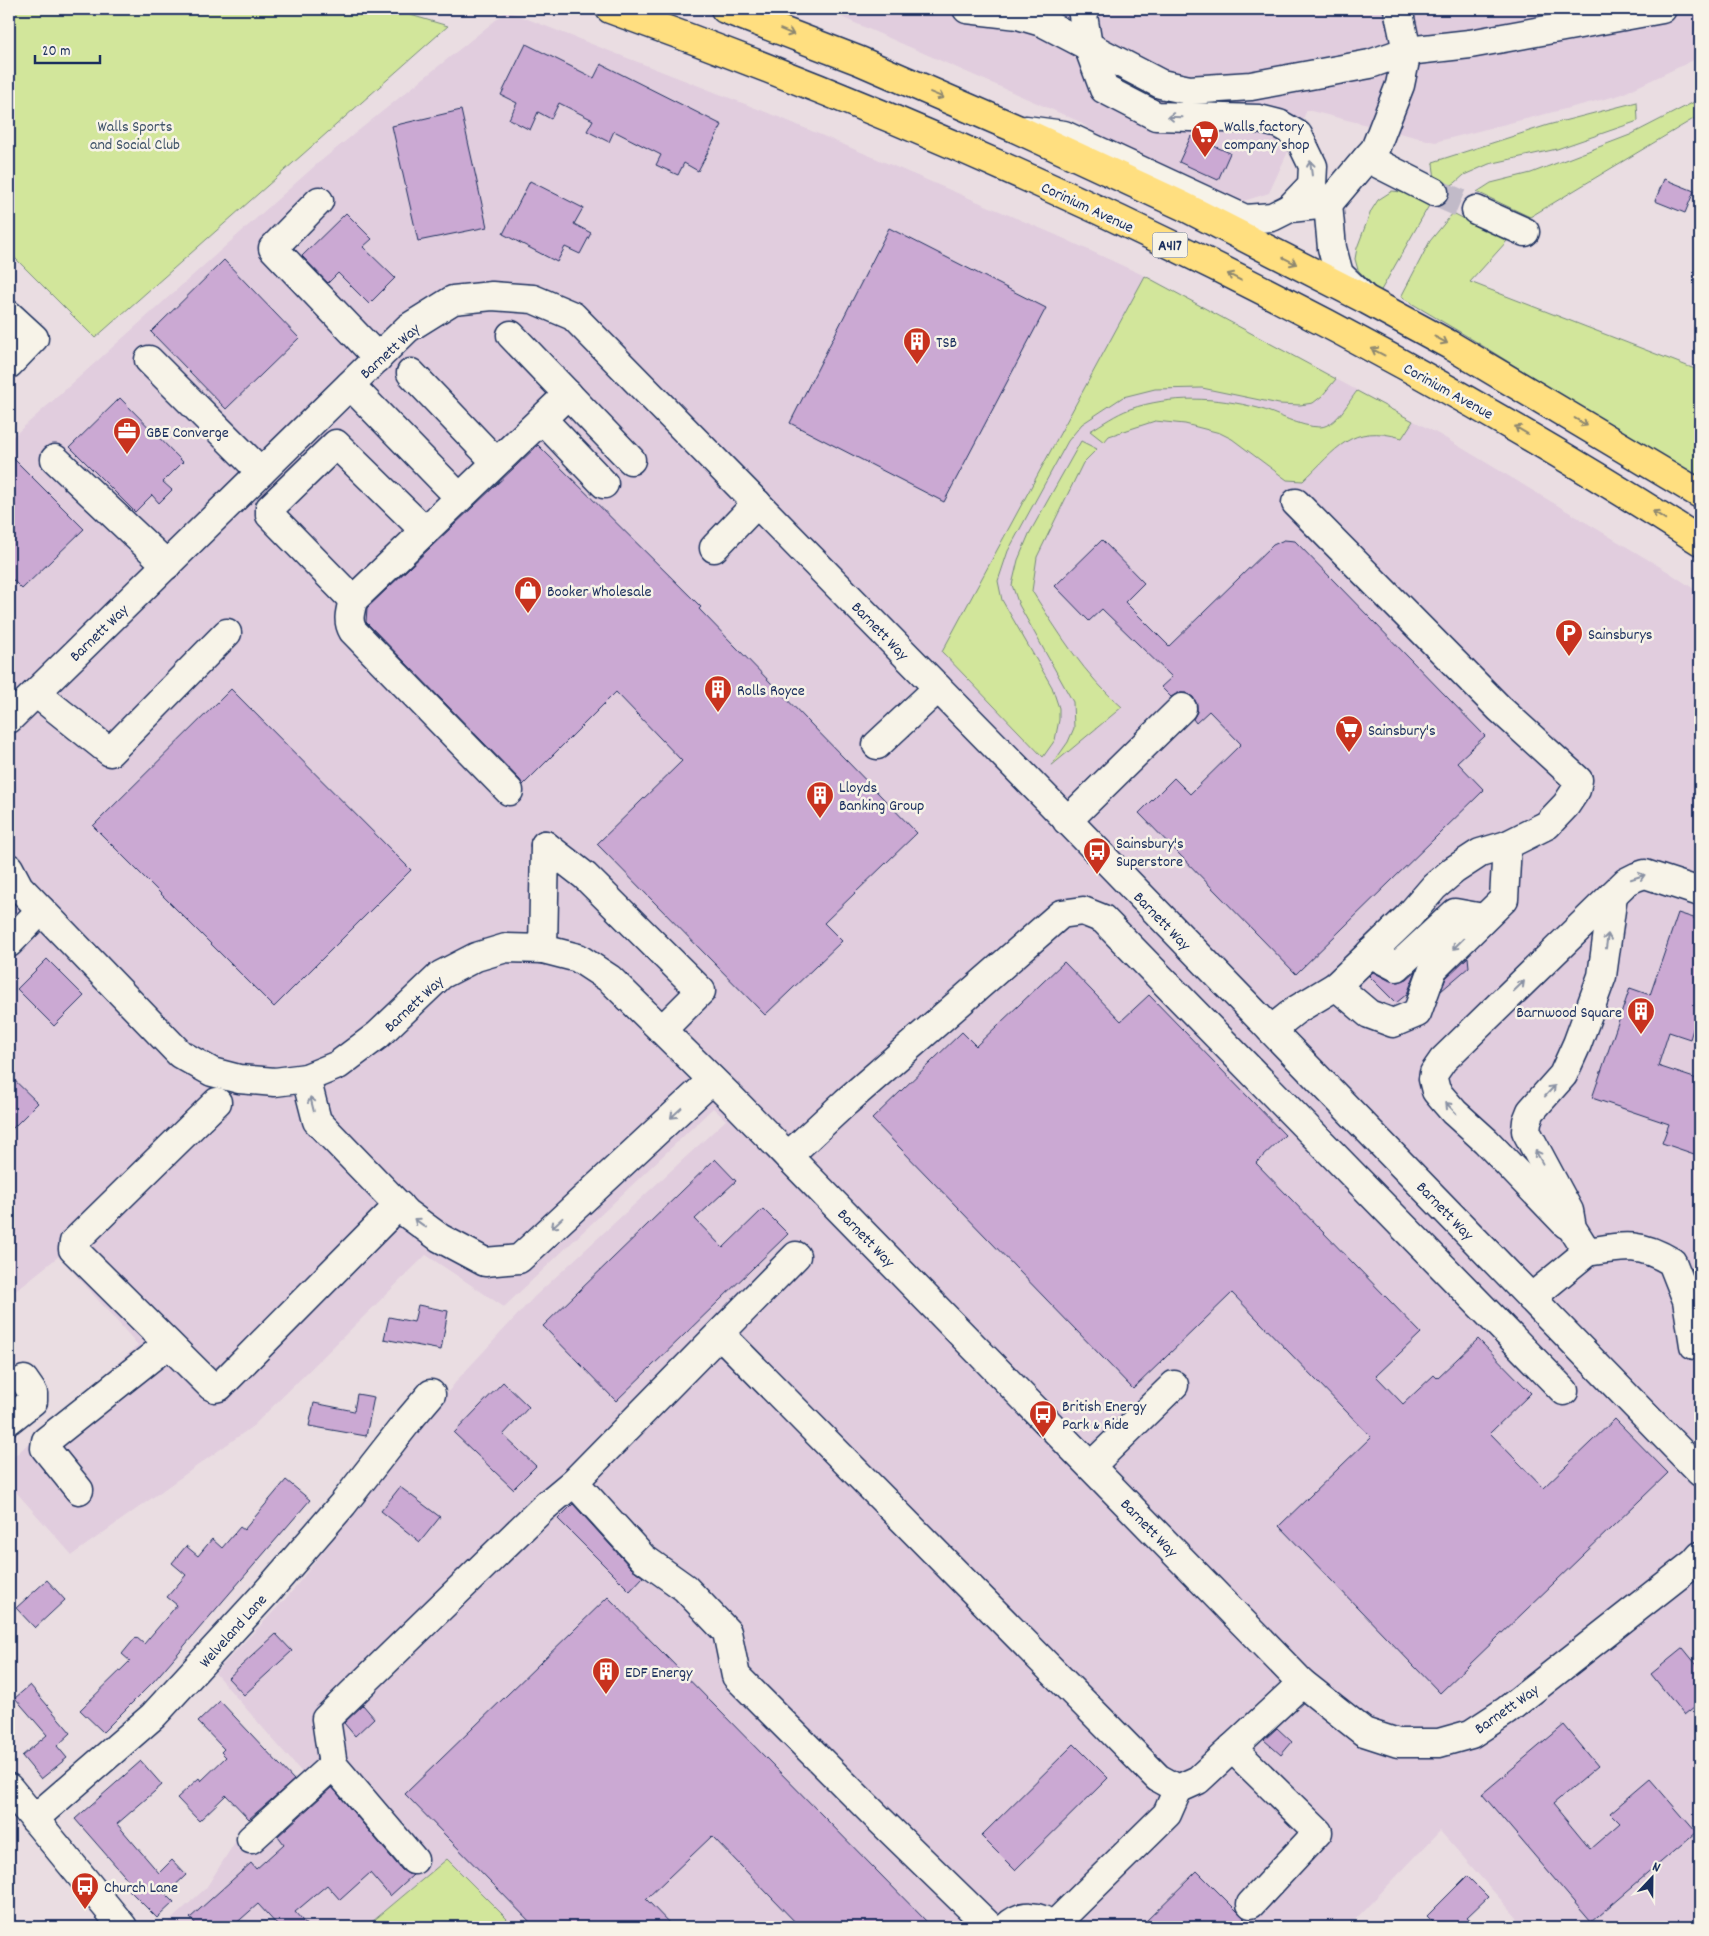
<svg xmlns="http://www.w3.org/2000/svg" width="1709" height="1936" font-family="Dekko,sans-serif">
<style>
.built{fill:#e1cdde}
.green{fill:#d2e69b;stroke:#768a7c}
.building{fill:#cba9d3;stroke:#1b2f5e}
.lines{fill:none;stroke-linecap:round;stroke-linejoin:round}
.minor-tunnel{stroke:#c1bac8;stroke-width:28;stroke-dasharray:28 14;stroke-linecap:butt}
.minor-casing{stroke:#1b2f5e;stroke-width:31}
.highway-casing{stroke:#1b2f5e;stroke-width:31}
.minor{stroke:#f7f3e8;stroke-width:28}
.highway{stroke:#ffdf80;stroke-width:28}
.oneway{stroke:#8d876f}
.oneway2{stroke:#8991a3}
.labels{text-anchor:middle;stroke-width:5;stroke-linejoin:round;paint-order:stroke}
.shield{fill:#f7f3e8;stroke:#5d6a87;stroke-width:1}
.shield-label{font-size:15px;font-weight:bold;fill:#1b2f5e}
.park-label{font-size:16px;fill:#40546a;stroke:#f7f3e8}
.poi-label{font-size:16px;fill:#1b2f5e;stroke:#f7f3e8;text-anchor:start}
.street-label{font-size:16px;fill:#1b2f5e;stroke:#f7f3e8}
</style>
<rect width="100%" height="100%" fill="#eadde2"/>
<filter id="ink" filterUnits="userSpaceOnUse"><feTurbulence type="fractalNoise" baseFrequency=".02" numOctaves="2"/><feDisplacementMap in="SourceGraphic" scale="10" xChannelSelector="R" yChannelSelector="G"/><feConvolveMatrix kernelMatrix="1 2 1 2 8 2 1 2 1" color-interpolation-filters="sRGB"/></filter>
<g filter="url(#ink)">
<!-- built -->
<g class="built">
<path d="M823 9H1700V57L1620 95 1435 142 1307 110 1269 193 1234 204 1116 148 1078 121Z"/>
<path d="M507 11 781 118 1056 235 1145 276 1440 435 1667 571 1700 593V1927H1525L1440 1831 1348 1927H515L447 1860 366 1927H163L206 1888 242 1831 305 1776 215 1673 289 1595 459 1378 534 1297 726 1120 713 1108 504 1307 426 1255 253 1426 72 1555 9 1484V1461L138 1345 59 1256 9 1296V660L14 654 9 647V440L317 164Z"/>
</g>
<!-- green -->
<g class="green">
<path d="M9 9H390L448 26 95 338 9 252Z"/>
<path d="M1700 99V115L1530 217 1477 192 1491 183 1531 173 1630 135Z"/>
<path d="M1637 102 1638 121 1557 149 1489 164 1464 175 1455 183 1446 188C1434 183 1434 173 1433 162L1548 125Z"/>
<path d="M1392 191 1411 193 1431 202 1380 292 1358 270 1355 259 1357 248 1371 211 1378 200Z"/>
<path d="M1453 213 1507 241 1470 282 1700 371V481L1470 338 1401 297 1430 241Z"/>
<path d="M1145 276 1336 379 1322 396 1313 403 1300 405 1279 404 1202 388 1155 389 1123 397 1082 424 1068 441 1008 551 998 581 1002 600 1052 687 1059 708V720L1055 740 1043 757 942 652Z"/>
<path d="M1357 391 1413 421 1402 438C1350 423 1337 449 1303 481L1287 480 1232 439 1220 433 1185 424 1155 421 1109 436 1104 442 1090 431C1102 424 1116 414 1130 409 1170 395 1217 397 1258 408 1277 413 1299 427 1320 427 1337 426 1348 402 1357 391Z"/>
<path d="M1081 441 1097 449 1083 463 1037 557 1032 591C1058 632 1085 676 1122 707L1051 766 1068 742 1074 728 1073 702 1019 605 1012 585 1018 560 1029 534Z"/>
<path d="M447 1859 515 1927H366Z"/>
</g>
<!-- building -->
<g class="building">
<path d="M526 44 594 78 601 64 722 125 698 171 684 163 678 175 656 165 661 155 614 131 609 142 587 131 593 120 559 103 551 119 538 112 530 130 509 119 517 103 501 95Z"/>
<path d="M461 110 487 227 418 241 392 126Z"/>
<path d="M1191 136 1230 153 1218 180 1179 162Z"/>
<path d="M1664 179 1694 191 1685 213 1655 201Z"/>
<path d="M530 181 583 208 574 224 591 233 580 254 565 247 557 262 503 234Z"/>
<path d="M346 213 372 239 363 247 395 278 369 304 338 273 328 283 302 256Z"/>
<path d="M889 228 1046 308 944 502 790 423Z"/>
<path d="M224 260 299 338 226 409 151 332Z"/>
<path d="M120 398 183 462 163 482 172 490 159 503 152 495 135 512 70 447Z"/>
<path d="M538 445 701 607 699 609 917 833 824 923 842 941 765 1015 597 844 682 761 616 692 523 785 520 780 366 622 367 608Z"/>
<path d="M9 454 84 529 22 589 9 576Z"/>
<path d="M1102 540 1144 583 1125 602 1169 646 1273 545 1284 540 1295 541 1485 736 1457 762 1484 790 1296 974 1139 813 1174 778 1190 794 1241 744 1209 711 1196 723 1193 719 1197 712V704L1193 697 1186 693H1178L1171 697 1161 687 1172 677 1102 609 1089 621 1055 586Z"/>
<path d="M231 689 411 870 274 1007 93 826Z"/>
<path d="M1678 913 1700 920V1006L1690 1039 1669 1032 1658 1066 1700 1080V1156L1662 1143 1669 1124 1592 1098 1630 988 1650 995Z"/>
<path d="M1468 957 1469 967 1441 991 1446 978Z"/>
<path d="M47 959 84 996 54 1026 17 989Z"/>
<path d="M1064 962 1121 1021 1149 995 1285 1135 1256 1163 1421 1333 1376 1376 1403 1404 1434 1375 1437 1378 1478 1339 1531 1393 1490 1433 1543 1488 1615 1419 1668 1473 1440 1693 1279 1526 1371 1437 1232 1293 1133 1389 872 1119 962 1032 976 1046Z"/>
<path d="M1416 971 1407 994 1396 1003 1369 976 1373 972 1390 981 1399 982 1407 979Z"/>
<path d="M9 1075 38 1103 9 1132Z"/>
<path d="M715 1159 736 1181 695 1219 723 1248 763 1209 788 1234 616 1401 543 1326Z"/>
<path d="M418 1305 448 1311 441 1350 384 1339 389 1317 414 1322Z"/>
<path d="M503 1382 529 1407 503 1435 536 1466 513 1489 454 1433Z"/>
<path d="M357 1394 374 1397 366 1436 309 1426 314 1403 354 1411Z"/>
<path d="M286 1480 310 1500 154 1681 103 1732 80 1710 130 1661 122 1654 136 1637 144 1644 177 1605 167 1597 186 1575 172 1563 186 1546 198 1556 212 1539 222 1548 240 1527 244 1530Z"/>
<path d="M400 1487 440 1517 420 1542 381 1511Z"/>
<path d="M573 1504 631 1568 643 1577 630 1591 558 1519Z"/>
<path d="M47 1580 65 1600 35 1628 16 1608Z"/>
<path d="M608 1597 932 1927H800L712 1836 646 1899 673 1927H535L405 1794Z"/>
<path d="M276 1634 292 1651 244 1695 228 1678Z"/>
<path d="M1683 1648 1700 1669V1702L1684 1715 1651 1674Z"/>
<path d="M30 1685 71 1733 57 1746 67 1758 41 1779 22 1756 47 1735 15 1698Z"/>
<path d="M220 1701 294 1780 249 1819 226 1795 199 1821 177 1798 199 1778 201 1781 226 1757 221 1752 224 1749 198 1722Z"/>
<path d="M363 1705 374 1718 355 1736 344 1723Z"/>
<path d="M1564 1725 1598 1766 1553 1804 1590 1849 1620 1823 1610 1813 1650 1779 1696 1832 1591 1922 1482 1794Z"/>
<path d="M1277 1728 1292 1742 1281 1755 1264 1740Z"/>
<path d="M1074 1744 1108 1778 1015 1870 981 1836Z"/>
<path d="M141 1761 162 1785 117 1824 159 1873 172 1860 186 1875 166 1894 174 1902 157 1918 125 1886 130 1882 75 1819Z"/>
<path d="M332 1787 402 1870 408 1874 413 1875 390 1896 370 1873 340 1900 327 1885 295 1912 308 1927H279L258 1904 232 1927H198L190 1918 251 1863 256 1869 284 1844 278 1836Z"/>
<path d="M1197 1871 1253 1927H1140Z"/>
<path d="M1467 1876 1488 1897 1467 1917 1478 1927H1438L1427 1916Z"/>
</g>
<g class="lines">
<!-- minor-tunnel -->
<path class="minor-tunnel" d="M1434 192 1476 210"/>
<!-- minor casing -->
<g class="minor-casing">
<g id="minor">
<path d="M967 9 1018 15 1042 22 1161 84 1189 90 1251 86 1370 64 1407 51 1470 44 1662 9"/>
<path d="M1082 9 1088 46 1104 89 1156 116 1259 119 1279 124 1298 135 1313 166 1312 185 1290 208"/>
<path d="M1026 130 1064 135 1245 219 1272 217 1290 208 1328 204 1367 158 1434 192"/>
<path d="M1367 158 1375 149 1400 85 1407 51 1398 9"/>
<path d="M319 201 273 248 378 358"/>
<path d="M1328 204 1332 248 1339 274 1362 296"/>
<path d="M1476 210 1525 232"/>
<path d="M9 315 34 338 9 364"/>
<path d="M511 335 631 460"/>
<path d="M149 360 261 472"/>
<path d="M411 373 496 462"/>
<path d="M350 385 459 497"/>
<path d="M542 419 604 484"/>
<path d="M55 459 167 565"/>
<path d="M425 531 336 444 270 508V515L353 600 568 394"/>
<path d="M714 548 757 503"/>
<path d="M353 600C350 612 347 621 353 631L509 791"/>
<path d="M36 693 110 752 227 633"/>
<path d="M9 719 408 328 453 300 492 296 533 299 573 316 1047 799 1700 1472"/>
<path d="M877 745 938 688"/>
<path d="M1067 821 1182 708"/>
<path d="M545 845 585 876 701 991 662 1030"/>
<path d="M9 868 19 887 180 1054 212 1072 239 1079 275 1082 306 1078 338 1065 378 1035 441 975 476 957 506 948 543 949 578 958 610 979 733 1100 1302 1683 1364 1732 1398 1743H1439L1471 1734 1506 1711 1694 1563 1700 1556"/>
<path d="M1613 895 1602 976 1577 1044 1563 1075 1531 1111 1527 1121 1526 1131 1569 1211 1572 1228 1587 1252C1624 1246 1639 1242 1672 1262L1687 1300 1694 1345"/>
<path d="M9 943 41 910"/>
<path d="M543 949 545 845"/>
<path d="M1370 953 1397 967 1455 913 1483 918"/>
<path d="M1336 986 1369 1014 1393 1023 1417 1013 1433 969 1504 899 1507 845"/>
<path d="M1271 1030 1296 1010 1336 986 1409 916 1434 887 1454 870 1480 853 1507 845 1547 825 1566 805 1576 790 1578 780 1500 709 1296 503"/>
<path d="M306 1078 317 1121 406 1213 440 1238 485 1262 519 1259 712 1080"/>
<path d="M217 1102 74 1242 73 1249 211 1386 215 1388 219 1387 399 1205"/>
<path d="M788 1156 846 1102 1061 914 1083 911 1103 919 1564 1391"/>
<path d="M1566 1224 1486 1141 1454 1112 1441 1097 1436 1091 1433 1079 1434 1073 1443 1060 1626 882 1636 877 1645 874 1700 892"/>
<path d="M1531 1298 1587 1252"/>
<path d="M720 1334 1158 1778 1178 1789 1198 1780 1302 1683"/>
<path d="M9 1420 33 1401V1393L24 1380"/>
<path d="M1091 1466 1174 1385"/>
<path d="M574 1482 643 1558 685 1588 727 1632 736 1676 879 1819 990 1927"/>
<path d="M79 1490 45 1448 46 1441 168 1344"/>
<path d="M1232 1748 1318 1832 1251 1904"/>
<path d="M333 1765 414 1860"/>
<path d="M9 1788 123 1927"/>
<path d="M34 1819 153 1716 265 1594 343 1504 408 1421 431 1394"/>
<path d="M251 1839 333 1765 326 1719 544 1507 574 1482 796 1256"/>
<path d="M1053 1926 1167 1814 1178 1789"/>
<path d="M1007 1927C1021 1913 1039 1914 1053 1927"/>
</g>
</g>
<!-- highway casing -->
<g class="highway-casing">
<g id="highway">
<path d="M610 9C991 146 1359 322 1700 541"/>
<path d="M725 9 860 61 1017 129 1183 206 1367 300 1450 345 1700 494"/>
</g>
</g>
<!-- minor -->
<use href="#minor" class="minor"/>
<!-- highway -->
<use href="#highway" class="highway"/>
</g>
<!-- one-way arrows -->
<defs><path id="oneway-shaft" d="M-6 0H5M1.5-3L5.5 0L1.5 3" fill="none" stroke-width="1.6" stroke-linecap="round" stroke-linejoin="round" transform="scale(1.25)"/></defs>
<g class="oneway">
<use href="#oneway-shaft" transform="translate(787 32) rotate(22)"/>
<use href="#oneway-shaft" transform="translate(937 95) rotate(23)"/>
<use href="#oneway-shaft" transform="translate(1290 261) rotate(27)"/>
<use href="#oneway-shaft" transform="translate(1234 277) rotate(-153)"/>
<use href="#oneway-shaft" transform="translate(1441 340) rotate(28)"/>
<use href="#oneway-shaft" transform="translate(1378 352) rotate(-152)"/>
<use href="#oneway-shaft" transform="translate(1581 422) rotate(31)"/>
<use href="#oneway-shaft" transform="translate(1521 430) rotate(-149)"/>
<use href="#oneway-shaft" transform="translate(1659 515) rotate(-147)"/>
</g>
<g class="oneway2">
<use href="#oneway-shaft" transform="translate(1175 117) rotate(-178)"/>
<use href="#oneway-shaft" transform="translate(1311 168) rotate(-97)"/>
<use href="#oneway-shaft" transform="translate(1638 877) rotate(-18)"/>
<use href="#oneway-shaft" transform="translate(1607 941) rotate(-82)"/>
<use href="#oneway-shaft" transform="translate(1458 944) rotate(135)"/>
<use href="#oneway-shaft" transform="translate(1519 986) rotate(-44)"/>
<use href="#oneway-shaft" transform="translate(1550 1091) rotate(-47)"/>
<use href="#oneway-shaft" transform="translate(312 1104) rotate(-104)"/>
<use href="#oneway-shaft" transform="translate(1451 1108) rotate(-134)"/>
<use href="#oneway-shaft" transform="translate(676 1113) rotate(137)"/>
<use href="#oneway-shaft" transform="translate(1539 1157) rotate(-118)"/>
<use href="#oneway-shaft" transform="translate(420 1223) rotate(-144)"/>
<use href="#oneway-shaft" transform="translate(557 1223) rotate(137)"/>
</g>
</g>
<!-- icons -->
<defs>
<g id="supermarket-pin" transform="scale(1.4375)"><path d="M0 17L-7.5 6A9.5 9.5 0 1 1 7.5 6Z" fill="#c8321e" stroke="#f7f3e8"/><path d="M-6-5.5h2.5l.6 2H6L4.5 2H-2.5L-4.4-4H-6ZM-1.5 3.2a1.3 1.3 0 1 0 .1 0ZM3 3.2a1.3 1.3 0 1 0 .1 0Z" fill="#fff"/></g>
<g id="building-pin" transform="scale(1.4375)"><path d="M0 17L-7.5 6A9.5 9.5 0 1 1 7.5 6Z" fill="#c8321e" stroke="#f7f3e8"/><path d="M-4-6H4V6H1V3H-1V6H-4ZM-2.5-4.3h1.7v1.8h-1.7ZM.8-4.3h1.7v1.8H.8ZM-2.5-1h1.7V.8h-1.7ZM.8-1h1.7V.8H.8Z" fill="#fff"/></g>
<g id="office-pin" transform="scale(1.4375)"><path d="M0 17L-7.5 6A9.5 9.5 0 1 1 7.5 6Z" fill="#c8321e" stroke="#f7f3e8"/><path d="M-6-3h4V-5.5h4V-3h4V5H-6ZM-1-4.5V-3h2v-1.5ZM-6 0V1H6V0Z" fill="#fff"/></g>
<g id="shop-pin" transform="scale(1.4375)"><path d="M0 17L-7.5 6A9.5 9.5 0 1 1 7.5 6Z" fill="#c8321e" stroke="#f7f3e8"/><path d="M-5-2.5h2.3a2.7 3.5 0 0 1 5.4 0H5L5.5 6h-11ZM-1.5-2.5h3a1.5 2.3 0 0 0-3 0Z" fill="#fff"/></g>
<g id="parking-pin" transform="scale(1.4375)"><path d="M0 17L-7.5 6A9.5 9.5 0 1 1 7.5 6Z" fill="#c8321e" stroke="#f7f3e8"/><path d="M-3.5-5.5H1a3.5 3.5 0 0 1 0 7H-1V5.5H-3.5ZM-1-3.4V-.6H.8a1.4 1.4 0 0 0 0-2.8Z" fill="#fff"/></g>
<g id="bus-pin" transform="scale(1.4375)"><path d="M0 17L-7.5 6A9.5 9.5 0 1 1 7.5 6Z" fill="#c8321e" stroke="#f7f3e8"/><path d="M-5-6H5V4H4V6H2V4H-2V6H-4V4H-5ZM-3.5-4V0h7V-4ZM-3.5 1.2v1.5H-2V1.2ZM2 1.2v1.5H3.5V1.2Z" fill="#fff"/></g>
</defs>
<g fill-rule="evenodd">
<use href="#supermarket-pin" x="1205" y="134"/>
<use href="#building-pin" x="917" y="341"/>
<use href="#office-pin" x="127" y="431"/>
<use href="#shop-pin" x="528" y="590"/>
<use href="#parking-pin" x="1569" y="633"/>
<use href="#building-pin" x="718" y="689"/>
<use href="#supermarket-pin" x="1349" y="729"/>
<use href="#building-pin" x="820" y="795"/>
<use href="#bus-pin" x="1097" y="851"/>
<use href="#building-pin" x="1641" y="1011"/>
<use href="#bus-pin" x="1043" y="1414"/>
<use href="#building-pin" x="606" y="1671"/>
<use href="#bus-pin" x="85" y="1886"/>
</g>
<g class="labels">
<!-- shield labels -->
<rect class="shield" x="1152.5" y="232.5" width="35" height="25" rx="4"/>
<g class="shield-label">
<text x="1170" y="250">A417</text>
</g>
<!-- park labels -->
<g class="park-label">
<text x="135" y="131">Walls Sports<tspan x="135" dy="18">and Social Club</tspan></text>
</g>
<!-- poi labels -->
<g class="poi-label">
<text x="1224" y="131">Walls factory<tspan x="1224" dy="18">company shop</tspan></text>
<text x="936" y="347">TSB</text>
<text x="146" y="437">GBE Converge</text>
<text x="547" y="596">Booker Wholesale</text>
<text x="1588" y="639">Sainsburys</text>
<text x="737" y="695">Rolls Royce</text>
<text x="1368" y="735">Sainsbury's</text>
<text x="839" y="792">Lloyds<tspan x="839" dy="18">Banking Group</tspan></text>
<text x="1116" y="848">Sainsbury's<tspan x="1116" dy="18">Superstore</tspan></text>
<text x="1622" y="1017" text-anchor="end">Barnwood Square</text>
<text x="1062" y="1411">British Energy<tspan x="1062" dy="18">Park &amp; Ride</tspan></text>
<text x="625" y="1677">EDF Energy</text>
<text x="104" y="1892">Church Lane</text>
</g>
<!-- street labels -->
<g class="street-label">
<text transform="translate(1088 206) rotate(25)" y="6">Corinium Avenue</text>
<text transform="translate(389 350) rotate(-42)" y="6">Barnett Way</text>
<text transform="translate(1449 390) rotate(29)" y="6">Corinium Avenue</text>
<text transform="translate(881 630) rotate(46)" y="6">Barnett Way</text>
<text transform="translate(98 632) rotate(-44)" y="6">Barnett Way</text>
<text transform="translate(1163 920) rotate(46)" y="6">Barnett Way</text>
<text transform="translate(413 1003) rotate(-43)" y="6">Barnett Way</text>
<text transform="translate(1446 1210) rotate(46)" y="6">Barnett Way</text>
<text transform="translate(867 1237) rotate(46)" y="6">Barnett Way</text>
<text transform="translate(1150 1527) rotate(46)" y="6">Barnett Way</text>
<text transform="translate(232 1630) rotate(-48)" y="6">Welveland Lane</text>
<text transform="translate(1506 1708) rotate(-35)" y="6">Barnett Way</text>
</g>
</g>
<!-- margin -->
<rect width="1709" height="1936" fill="none" stroke="#f7f3e8" stroke-width="30"/>
<rect x="15" y="15" width="1679" height="1906" fill="none" stroke="#1b2f5e" stroke-width="2" filter="url(#ink)"/>
<!-- north arrow -->
<g transform="translate(1652 1878) rotate(22)" stroke="#f7f3e8" stroke-width="4" paint-order="stroke">
<path d="M0-4L9 19L0 12L-9 19Z" fill="#1b2f5e"/>
<text y="-8" font-size="14" font-weight="bold" text-anchor="middle" fill="#1b2f5e">N</text>
</g>
<!-- scale -->
<path d="M35 55v8h65v-8" fill="none" stroke="#1b2f5e" stroke-width="2.5"/>
<text x="42" y="55" font-size="15" fill="#1b2f5e" stroke="#f7f3e8" stroke-width="4" paint-order="stroke">20 m</text>
</svg>
